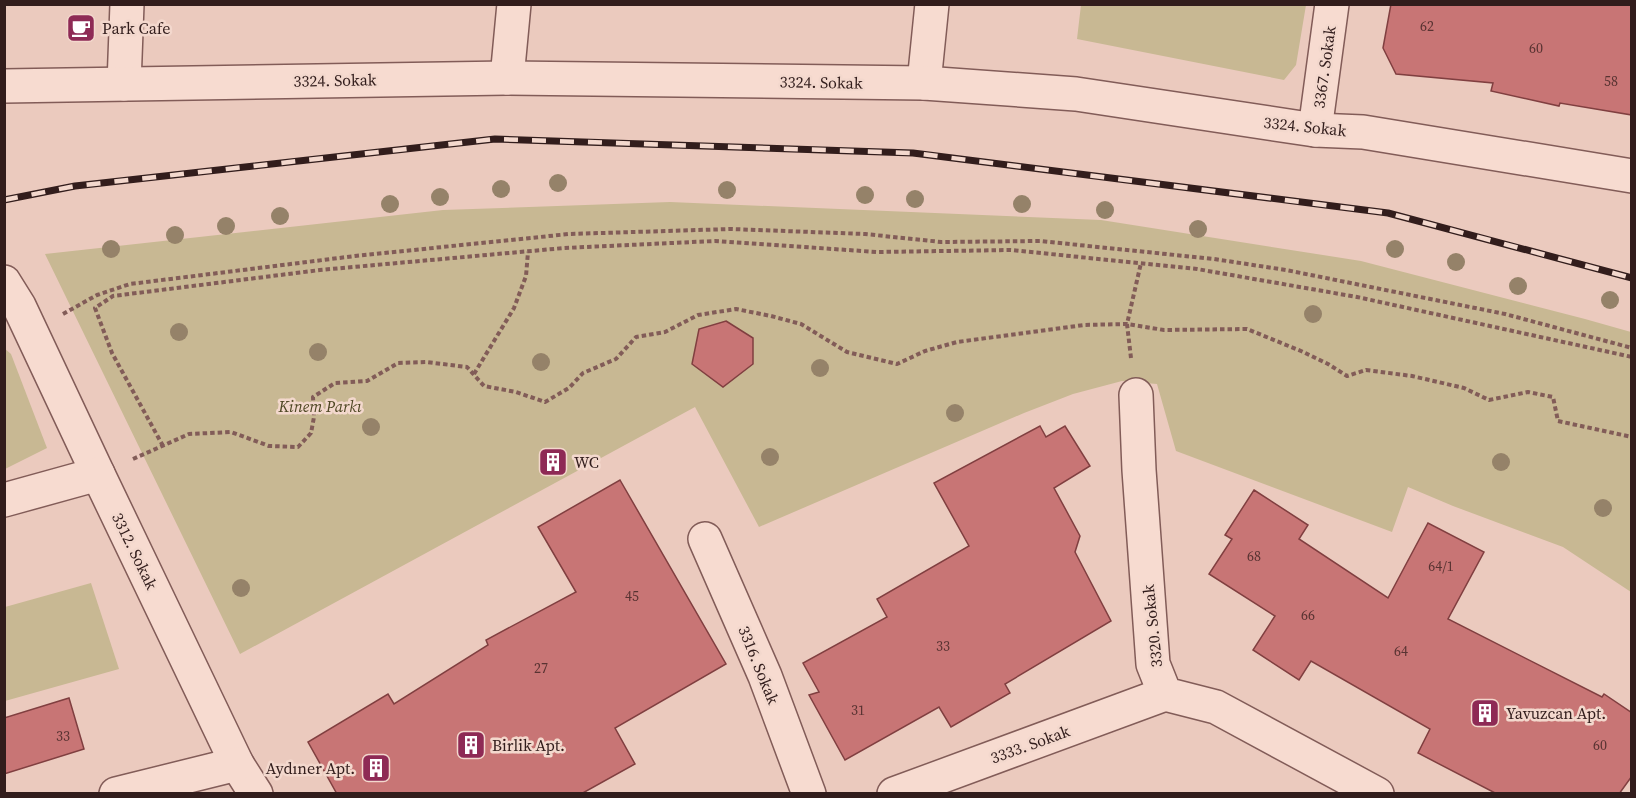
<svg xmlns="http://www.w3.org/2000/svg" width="1636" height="798" font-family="'Source Serif 4',serif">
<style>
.green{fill:#c8b893}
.building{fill:#c87575;stroke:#803f40;stroke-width:1.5}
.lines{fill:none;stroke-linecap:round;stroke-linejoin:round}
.minor-casing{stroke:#825c58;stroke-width:36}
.path{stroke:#825c58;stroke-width:4;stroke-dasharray:4.5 3;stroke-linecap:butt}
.minor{stroke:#f7dbd0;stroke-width:33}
.rail-casing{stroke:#321d1c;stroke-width:7}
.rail{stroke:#f3d8cd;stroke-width:4.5;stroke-dasharray:14;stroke-linecap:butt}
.tree{fill:#958269}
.labels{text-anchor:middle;stroke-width:5;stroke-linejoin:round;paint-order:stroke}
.number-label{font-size:14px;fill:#583332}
.poi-label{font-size:16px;fill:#321d1c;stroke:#f3d8cd;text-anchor:start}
.street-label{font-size:16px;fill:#321d1c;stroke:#f3d8cd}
.park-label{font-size:16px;font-style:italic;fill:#4e4723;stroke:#f3d8cd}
</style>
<rect width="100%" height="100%" fill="#ebcabe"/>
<!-- green -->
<g class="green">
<path d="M1081 5V4L1306 5 1296 65 1284 80 1077 39Z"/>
<path d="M670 202 1101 220 1361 261 1585 319 1631 332V592L1563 547 1453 506 1408 487 1392 532 1176 451 1157 384 1122 381 1073 394 1024 413 759 527 695 407 240 654 45 254 443 210Z"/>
<path d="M4 348 11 354 47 448 5 469Z"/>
<path d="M91 583 119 669 5 701V607Z"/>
</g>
<!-- building -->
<g class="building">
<path d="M1391 4H1632V115L1560 103 1559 106 1491 91 1493 83 1396 74 1383 48Z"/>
<path d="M726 321 753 338V364L723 387 692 364 699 329Z"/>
<path d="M1040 426 1046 437 1065 426 1090 466 1054 488 1080 536 1075 552 1111 621 1005 684 1010 693 951 727 939 707 845 760 809 695 819 692 803 663 887 617 877 599 969 546 934 483Z"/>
<path d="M620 480 726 664 615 728 635 764 581 794H337L308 742 388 694 394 704 488 645 486 640 576 592 538 527Z"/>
<path d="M1254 490 1308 525 1299 539 1388 598 1428 523 1484 552 1448 619 1602 697 1604 694 1632 713V776L1619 794H1497L1418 753 1430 729 1311 661 1299 680 1253 650 1275 616 1209 574 1232 539 1225 535Z"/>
<path d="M69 698 84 749 4 774V718Z"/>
</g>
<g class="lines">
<!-- minor casing -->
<g class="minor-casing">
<g id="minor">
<path d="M507 78 514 4"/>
<path d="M924 83 932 4"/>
<path d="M124 84 127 4"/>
<path d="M4 86 507 78 924 83 1076 94 1315 130 1363 132 1632 176"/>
<path d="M1315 130 1332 4"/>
<path d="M4 282 19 306 98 474 237 764 256 794"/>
<path d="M1136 395 1139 470 1153 664 1165 694 1216 707 1377 794"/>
<path d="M4 500 98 474"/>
<path d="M705 539 765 676 809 794"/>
<path d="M116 794 237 764"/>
<path d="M894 794 1165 694"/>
</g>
</g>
<!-- path -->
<g class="path">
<path d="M63 314 97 295 130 284 355 256 569 234 731 229 865 234 941 242 1040 241 1214 259 1286 270 1505 314 1632 348"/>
<path d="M1131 358 1127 324 1141 263"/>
<path d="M474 374 514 308 526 276 528 252"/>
<path d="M163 446 112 353 95 308 113 296 320 270 564 248 715 241 877 252 1011 250 1197 269 1357 297 1632 357"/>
<path d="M133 459 189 434 231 432 269 446 298 447 311 433 314 417 313 397 335 383 367 381 398 363 426 362 467 367 484 386 516 392 545 402 569 388 583 373 616 359 636 337 665 332 698 315 736 309 771 316 801 324 847 352 897 364 925 351 957 342 1084 325 1127 324 1164 330 1247 329 1301 351 1328 364 1347 376 1366 370 1412 376 1464 388 1489 400 1528 392 1553 397 1558 421 1632 437"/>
</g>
<!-- minor -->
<use href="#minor" class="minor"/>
<!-- rail casing -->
<g class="rail-casing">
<path id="rail" d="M4 200 75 186 495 139 913 153 1388 213 1632 278"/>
</g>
<!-- rail -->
<use href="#rail" class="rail"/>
</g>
<!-- trees -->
<g class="tree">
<circle cx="558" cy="183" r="9"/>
<circle cx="501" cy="189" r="9"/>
<circle cx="727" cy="190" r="9"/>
<circle cx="865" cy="195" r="9"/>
<circle cx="440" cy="197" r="9"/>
<circle cx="915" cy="199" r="9"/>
<circle cx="390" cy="204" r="9"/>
<circle cx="1022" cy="204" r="9"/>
<circle cx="1105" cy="210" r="9"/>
<circle cx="280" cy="216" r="9"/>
<circle cx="226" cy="226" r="9"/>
<circle cx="1198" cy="229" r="9"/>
<circle cx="175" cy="235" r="9"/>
<circle cx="111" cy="249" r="9"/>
<circle cx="1395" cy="249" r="9"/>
<circle cx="1456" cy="262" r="9"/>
<circle cx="1518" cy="286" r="9"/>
<circle cx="1610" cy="300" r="9"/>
<circle cx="1313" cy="314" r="9"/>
<circle cx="179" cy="332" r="9"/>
<circle cx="318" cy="352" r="9"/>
<circle cx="541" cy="362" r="9"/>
<circle cx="820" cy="368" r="9"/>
<circle cx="955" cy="413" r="9"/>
<circle cx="371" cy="427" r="9"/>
<circle cx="770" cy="457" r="9"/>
<circle cx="1501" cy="462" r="9"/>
<circle cx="1603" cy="508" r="9"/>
<circle cx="241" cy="588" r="9"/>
</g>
<!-- icons -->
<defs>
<g id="cafe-square" transform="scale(1.5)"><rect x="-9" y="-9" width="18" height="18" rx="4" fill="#8e2a55" stroke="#f3d8cd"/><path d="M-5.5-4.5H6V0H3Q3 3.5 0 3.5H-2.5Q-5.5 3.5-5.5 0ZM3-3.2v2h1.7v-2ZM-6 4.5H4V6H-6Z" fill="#fff"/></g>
<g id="building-square" transform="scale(1.5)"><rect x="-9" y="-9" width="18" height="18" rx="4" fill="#8e2a55" stroke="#f3d8cd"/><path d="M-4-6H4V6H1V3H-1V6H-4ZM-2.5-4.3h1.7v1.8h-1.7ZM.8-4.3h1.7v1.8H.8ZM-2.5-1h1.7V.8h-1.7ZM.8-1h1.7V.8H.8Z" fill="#fff"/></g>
</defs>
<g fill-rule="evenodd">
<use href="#cafe-square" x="81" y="28"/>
<use href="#building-square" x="553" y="462"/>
<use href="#building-square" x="1485" y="713"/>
<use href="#building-square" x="471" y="745"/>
<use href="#building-square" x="376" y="768"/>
</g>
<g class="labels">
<!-- number labels -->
<g class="number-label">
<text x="1427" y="31">62</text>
<text x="1536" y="53">60</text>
<text x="1611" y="86">58</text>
<text x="1254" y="561">68</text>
<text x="1441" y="571">64/1</text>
<text x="632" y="601">45</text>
<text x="1308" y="620">66</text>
<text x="943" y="651">33</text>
<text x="1401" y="656">64</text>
<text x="541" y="673">27</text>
<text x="858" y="715">31</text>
<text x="63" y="741">33</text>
<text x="1600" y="750">60</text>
</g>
<!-- poi labels -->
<g class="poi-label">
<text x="102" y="34">Park Cafe</text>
<text x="574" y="468">WC</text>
<text x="1506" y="719">Yavuzcan Apt.</text>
<text x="492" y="751">Birlik Apt.</text>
<text x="355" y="774" text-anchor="end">Aydıner Apt.</text>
</g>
<!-- street labels -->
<g class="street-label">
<text transform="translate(1324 67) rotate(-82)" y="6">3367. Sokak</text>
<text transform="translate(335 80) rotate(-1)" y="6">3324. Sokak</text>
<text transform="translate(821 82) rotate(1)" y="6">3324. Sokak</text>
<text transform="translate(1305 126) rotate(6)" y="6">3324. Sokak</text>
<text transform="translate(135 551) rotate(64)" y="6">3312. Sokak</text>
<text transform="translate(1152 626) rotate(-96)" y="6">3320. Sokak</text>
<text transform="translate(759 665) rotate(68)" y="6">3316. Sokak</text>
<text transform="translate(1030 744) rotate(-20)" y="6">3333. Sokak</text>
</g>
<!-- park labels -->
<g class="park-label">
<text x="320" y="412">Kinem Parkı</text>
</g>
</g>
<!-- border -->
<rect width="1636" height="798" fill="none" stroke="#321d1c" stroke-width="12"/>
</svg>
